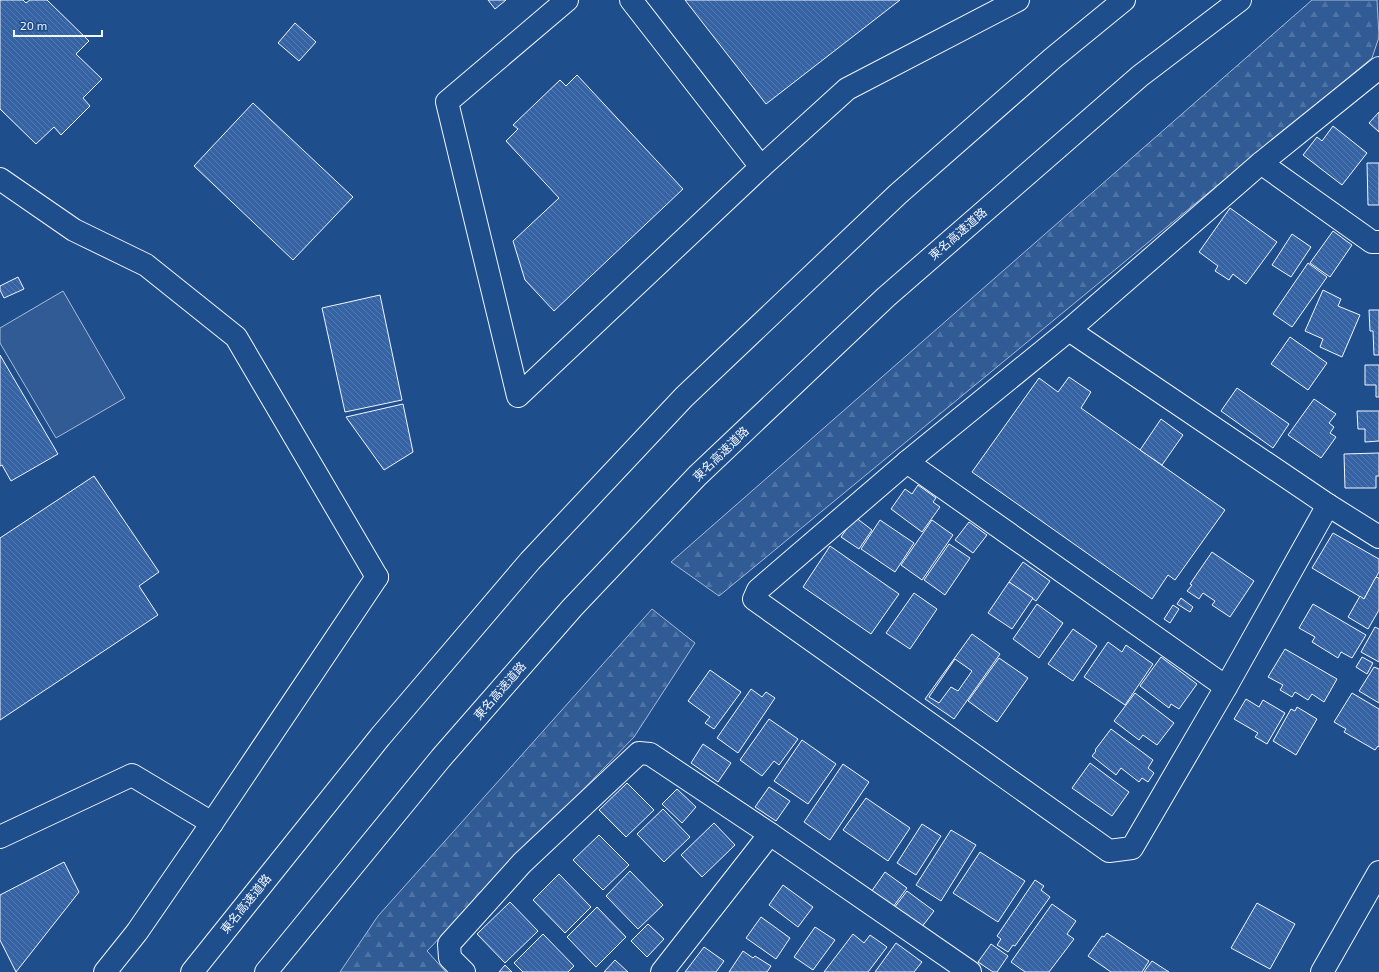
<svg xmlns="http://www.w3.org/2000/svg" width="1379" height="972" font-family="'Exo 2','Noto Sans JP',sans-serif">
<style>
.built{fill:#305b95;stroke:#a8bbd7}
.forest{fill:url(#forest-firs);stroke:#a8bbd7}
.building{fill:url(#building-back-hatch);stroke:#f2f6ff;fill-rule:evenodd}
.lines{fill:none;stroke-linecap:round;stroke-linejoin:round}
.street-casing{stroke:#f2f6ff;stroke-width:24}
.secondary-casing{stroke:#f2f6ff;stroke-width:24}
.highway-casing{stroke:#f2f6ff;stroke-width:24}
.street{stroke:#1f4e8c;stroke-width:22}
.secondary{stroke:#1f4e8c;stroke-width:22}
.highway{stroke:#1f4e8c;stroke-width:22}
.labels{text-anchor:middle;stroke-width:3;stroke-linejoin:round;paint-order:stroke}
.street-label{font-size:12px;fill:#f2f6ff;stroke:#1f4e8c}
</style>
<defs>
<pattern id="forest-firs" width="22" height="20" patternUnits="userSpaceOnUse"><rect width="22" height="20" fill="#305b95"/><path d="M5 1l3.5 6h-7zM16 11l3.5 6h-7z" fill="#4e73a5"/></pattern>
<pattern id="building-back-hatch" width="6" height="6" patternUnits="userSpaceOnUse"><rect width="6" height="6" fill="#3563a3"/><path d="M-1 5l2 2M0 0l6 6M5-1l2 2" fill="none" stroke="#537ab1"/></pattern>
</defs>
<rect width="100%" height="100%" fill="#1f4e8c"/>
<!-- built -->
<path class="built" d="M63 291 125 398 56 438 0 343V328Z"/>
<!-- forest -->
<g class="forest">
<path d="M1312 0H1377L1379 37 1372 58 719 596 671 562Z"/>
<path d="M652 609 695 643 634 737 427 951 446 972H340L378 916Z"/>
</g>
<!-- building -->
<g class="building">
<path d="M0 0H23L26 3 30 0H47L89 41 76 54 102 79 83 98 90 106 61 135 54 127 36 144 0 109Z"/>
<path d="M488 0H506L495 9Z"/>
<path d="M685 0H900L766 104Z"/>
<path d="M295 23 316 42 299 61 278 43Z"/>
<path d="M577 75 683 189 554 311 525 280 513 241 559 198 506 141 518 129 513 125 560 80 566 86Z"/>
<path d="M253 103 353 197 293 260 194 166Z"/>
<path d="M1379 112V132L1369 123Z"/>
<path d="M1333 126 1367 153 1342 185 1303 155 1317 137 1322 141Z"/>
<path d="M1367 163H1379V205H1368Z"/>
<path d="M1230 208 1277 242 1246 284 1233 274 1229 280 1215 271 1218 266 1199 252Z"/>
<path d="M1333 231 1352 245 1330 277 1310 263Z"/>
<path d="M1292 234 1311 247 1291 277 1272 265Z"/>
<path d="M1308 263 1327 277 1292 327 1273 314Z"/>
<path d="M18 277 24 289 4 298 0 290V286Z"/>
<path d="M1323 290 1341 299 1338 306 1360 315 1342 357 1320 347 1323 339 1305 331Z"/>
<path d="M380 295 402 400 345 412 322 308Z"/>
<path d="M1369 310H1379V355H1374L1373 331H1370Z"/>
<path d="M1290 337 1327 363 1308 390 1271 364Z"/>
<path d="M0 355 58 454 11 481 2 465 0 466Z"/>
<path d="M1365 365H1379V397H1376V385H1365Z"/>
<path d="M1069 377 1091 392 1081 408 1225 510 1175 580 1168 575 1152 599 972 472 1039 378 1058 392Z"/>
<path d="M1237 388 1289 424 1273 448 1221 411Z"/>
<path d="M1314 399 1336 414 1329 423 1334 427 1330 433 1336 437 1321 458 1288 435Z"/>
<path d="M403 404 413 452 384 470 346 417Z"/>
<path d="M1357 411H1379V441L1365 442V429H1358Z"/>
<path d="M1161 419 1183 435 1162 465 1140 450Z"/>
<path d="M1379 453V476H1376V488H1345L1344 454Z"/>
<path d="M94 476 159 572 139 586 158 615 0 720V538Z"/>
<path d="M918 485 936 498 933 502 940 507 922 532 891 509 905 489 912 494Z"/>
<path d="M855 517 872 530 859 549 841 537Z"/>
<path d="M880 520 914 543 895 572 861 549Z"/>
<path d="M932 520 953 535 922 580 901 565Z"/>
<path d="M969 522 987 535 973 553 955 540Z"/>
<path d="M1333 533 1379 559V572L1364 599 1312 568Z"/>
<path d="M949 544 970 558 945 595 924 580Z"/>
<path d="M830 546 899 594 871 634 803 587Z"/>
<path d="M1212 552 1254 581 1230 617 1212 605 1215 601 1203 593 1199 599 1187 591 1192 585 1190 584Z"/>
<path d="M1023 562 1050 581 1036 601 1009 582Z"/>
<path d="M1376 577 1379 578V610L1368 629 1348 617 1360 596 1364 599Z"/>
<path d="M1009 582 1033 598 1012 629 988 613Z"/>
<path d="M914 593 937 609 910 649 886 633Z"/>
<path d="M1181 598 1193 607 1190 612 1177 604Z"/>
<path d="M1037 604 1063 623 1039 658 1013 639Z"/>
<path d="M1313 604 1366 635 1352 658 1341 652 1338 658 1312 642 1315 637 1299 628Z"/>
<path d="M1173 605 1179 609 1170 623 1164 619Z"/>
<path d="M1375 627 1379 629V662L1361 652Z"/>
<path d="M1073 629 1097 646 1073 681 1048 664Z"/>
<path d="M972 634 1000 654 954 719 925 699ZM955 659 972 671 958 691 951 687 939 703 929 697Z"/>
<path d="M1108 642 1122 652 1126 645 1153 664 1125 705 1084 677Z"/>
<path d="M1285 649 1337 679 1324 702 1312 694 1308 700 1295 692 1292 697 1280 690 1283 685 1268 677Z"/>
<path d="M1161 657 1197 684 1179 709 1171 704 1169 708 1140 686Z"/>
<path d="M1362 657 1373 663 1367 674 1356 667Z"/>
<path d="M999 658 1028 678 997 722 968 701Z"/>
<path d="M1374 667 1379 669V703L1359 691Z"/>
<path d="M710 670 741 692 714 729 705 723 710 717 688 701Z"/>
<path d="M751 689 762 697 766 692 775 698 738 753 717 738Z"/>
<path d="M1135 693 1174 723 1157 745 1143 735 1139 740 1114 721Z"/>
<path d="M1352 693 1379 709V747L1378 746 1375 750 1344 732 1346 729 1334 722Z"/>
<path d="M1246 699 1259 707 1263 700 1285 713 1267 744 1255 737 1258 733 1234 719Z"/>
<path d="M1297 707 1317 719 1296 755 1273 741 1291 709 1295 711Z"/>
<path d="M769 719 798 739 779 765 774 761 762 776 740 760Z"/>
<path d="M1111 729 1153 760 1148 768 1154 773 1148 782 1142 778 1139 782 1121 768 1116 775 1092 756 1096 751 1095 750Z"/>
<path d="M802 740 836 764 808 804 774 781Z"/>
<path d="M703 744 731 763 718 782 691 763Z"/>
<path d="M1090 763 1129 792 1112 816 1072 788Z"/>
<path d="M843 764 869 782 830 840 804 822Z"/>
<path d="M627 783 654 810 626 837 599 810Z"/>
<path d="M769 787 790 801 776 821 755 807Z"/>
<path d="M677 789 696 807 682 823 662 804Z"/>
<path d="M866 798 910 828 888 861 843 830Z"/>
<path d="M663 809 690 837 664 862 637 834Z"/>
<path d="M714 823 735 845 702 877 681 855Z"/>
<path d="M922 824 941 836 916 875 897 863Z"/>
<path d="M951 830 976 845 941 901 916 885Z"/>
<path d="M599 835 629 865 603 890 573 860Z"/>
<path d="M980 852 1025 881 998 922 953 893Z"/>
<path d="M64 862 79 892 16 972 0 940V895Z"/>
<path d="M630 871 663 905 638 929 606 896Z"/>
<path d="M885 872 907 888 893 907 871 892Z"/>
<path d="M559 874 591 907 565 933 533 900Z"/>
<path d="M1035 880 1044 886 1041 890 1050 897 1015 946 1013 945 1008 952 997 945 1001 939 997 936Z"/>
<path d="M783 885 813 907 798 927 769 905Z"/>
<path d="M907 891 934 911 921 928 894 908Z"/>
<path d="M510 902 538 931 505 963 477 934Z"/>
<path d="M1257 903 1295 924 1270 969 1231 948Z"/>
<path d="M1052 904 1076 921 1067 934 1074 939 1049 972H1025L1011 962Z"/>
<path d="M597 907 626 937 596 967 567 937Z"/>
<path d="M761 917 790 938 776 959 746 938Z"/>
<path d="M648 924 664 939 647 957 631 941Z"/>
<path d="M815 927 835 940 813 970 794 957Z"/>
<path d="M1107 933 1149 961 1142 972H1111L1088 956 1102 936 1104 937Z"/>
<path d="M543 934 574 966 568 972H523L514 963Z"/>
<path d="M853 934 864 943 870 935 887 947 868 972H824Z"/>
<path d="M896 943 922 962 914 972H875Z"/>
<path d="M991 944 1008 956 997 972H993L978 962Z"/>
<path d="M704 947 724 961 716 972H685Z"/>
<path d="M743 951 753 958 755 956 771 966 767 972H729Z"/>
<path d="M615 960 628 972H604Z"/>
<path d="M1152 961 1169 972H1144Z"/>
<path d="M505 965 512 972H499Z"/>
</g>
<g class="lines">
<!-- street casing -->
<g class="street-casing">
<g id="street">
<path d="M567 0 447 102 518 396 761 167 847 89 1018 0"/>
<path d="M631 0 761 167"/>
<path d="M1261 163 1372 242H1379"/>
<path d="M1069 330 1328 505 1379 537"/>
<path d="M907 462 1226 687"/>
<path d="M1328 505 1226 687 1132 848 1109 851 754 599 758 590 907 462 1069 330 1261 163 1379 68"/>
<path d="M0 837 132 775 212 823"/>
<path d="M105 972 137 932 212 823 377 577"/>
<path d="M464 972 450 958 449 944 522 863 639 753 650 754 770 834 970 972"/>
<path d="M662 972 770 834"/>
</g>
</g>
<!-- secondary casing -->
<g class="secondary-casing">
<g id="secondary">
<path d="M0 179 74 230 146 265 236 337 377 577"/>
<path d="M1322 972 1379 872"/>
</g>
</g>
<!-- highway casing -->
<g class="highway-casing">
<g id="highway">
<path d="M192 972 380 737 530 561 684 397 898 194 1053 58 1124 0"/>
<path d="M266 972 441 758 572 608 697 476 886 297 1140 76 1240 0"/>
</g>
</g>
<!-- street -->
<use href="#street" class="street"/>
<!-- secondary -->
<use href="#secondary" class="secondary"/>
<!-- highway -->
<use href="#highway" class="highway"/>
</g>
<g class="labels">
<!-- street labels -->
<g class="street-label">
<text transform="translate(958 234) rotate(-41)" y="4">東名高速道路</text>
<text transform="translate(721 454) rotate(-44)" y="4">東名高速道路</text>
<text transform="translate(500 691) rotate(-49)" y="4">東名高速道路</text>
<text transform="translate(246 904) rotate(-51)" y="4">東名高速道路</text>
</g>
</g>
<!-- scale -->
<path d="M14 30v6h88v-6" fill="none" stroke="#f2f6ff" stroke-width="2"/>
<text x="20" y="30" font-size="12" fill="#f2f6ff" stroke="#1f4e8c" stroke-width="3" paint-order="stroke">20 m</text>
</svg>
